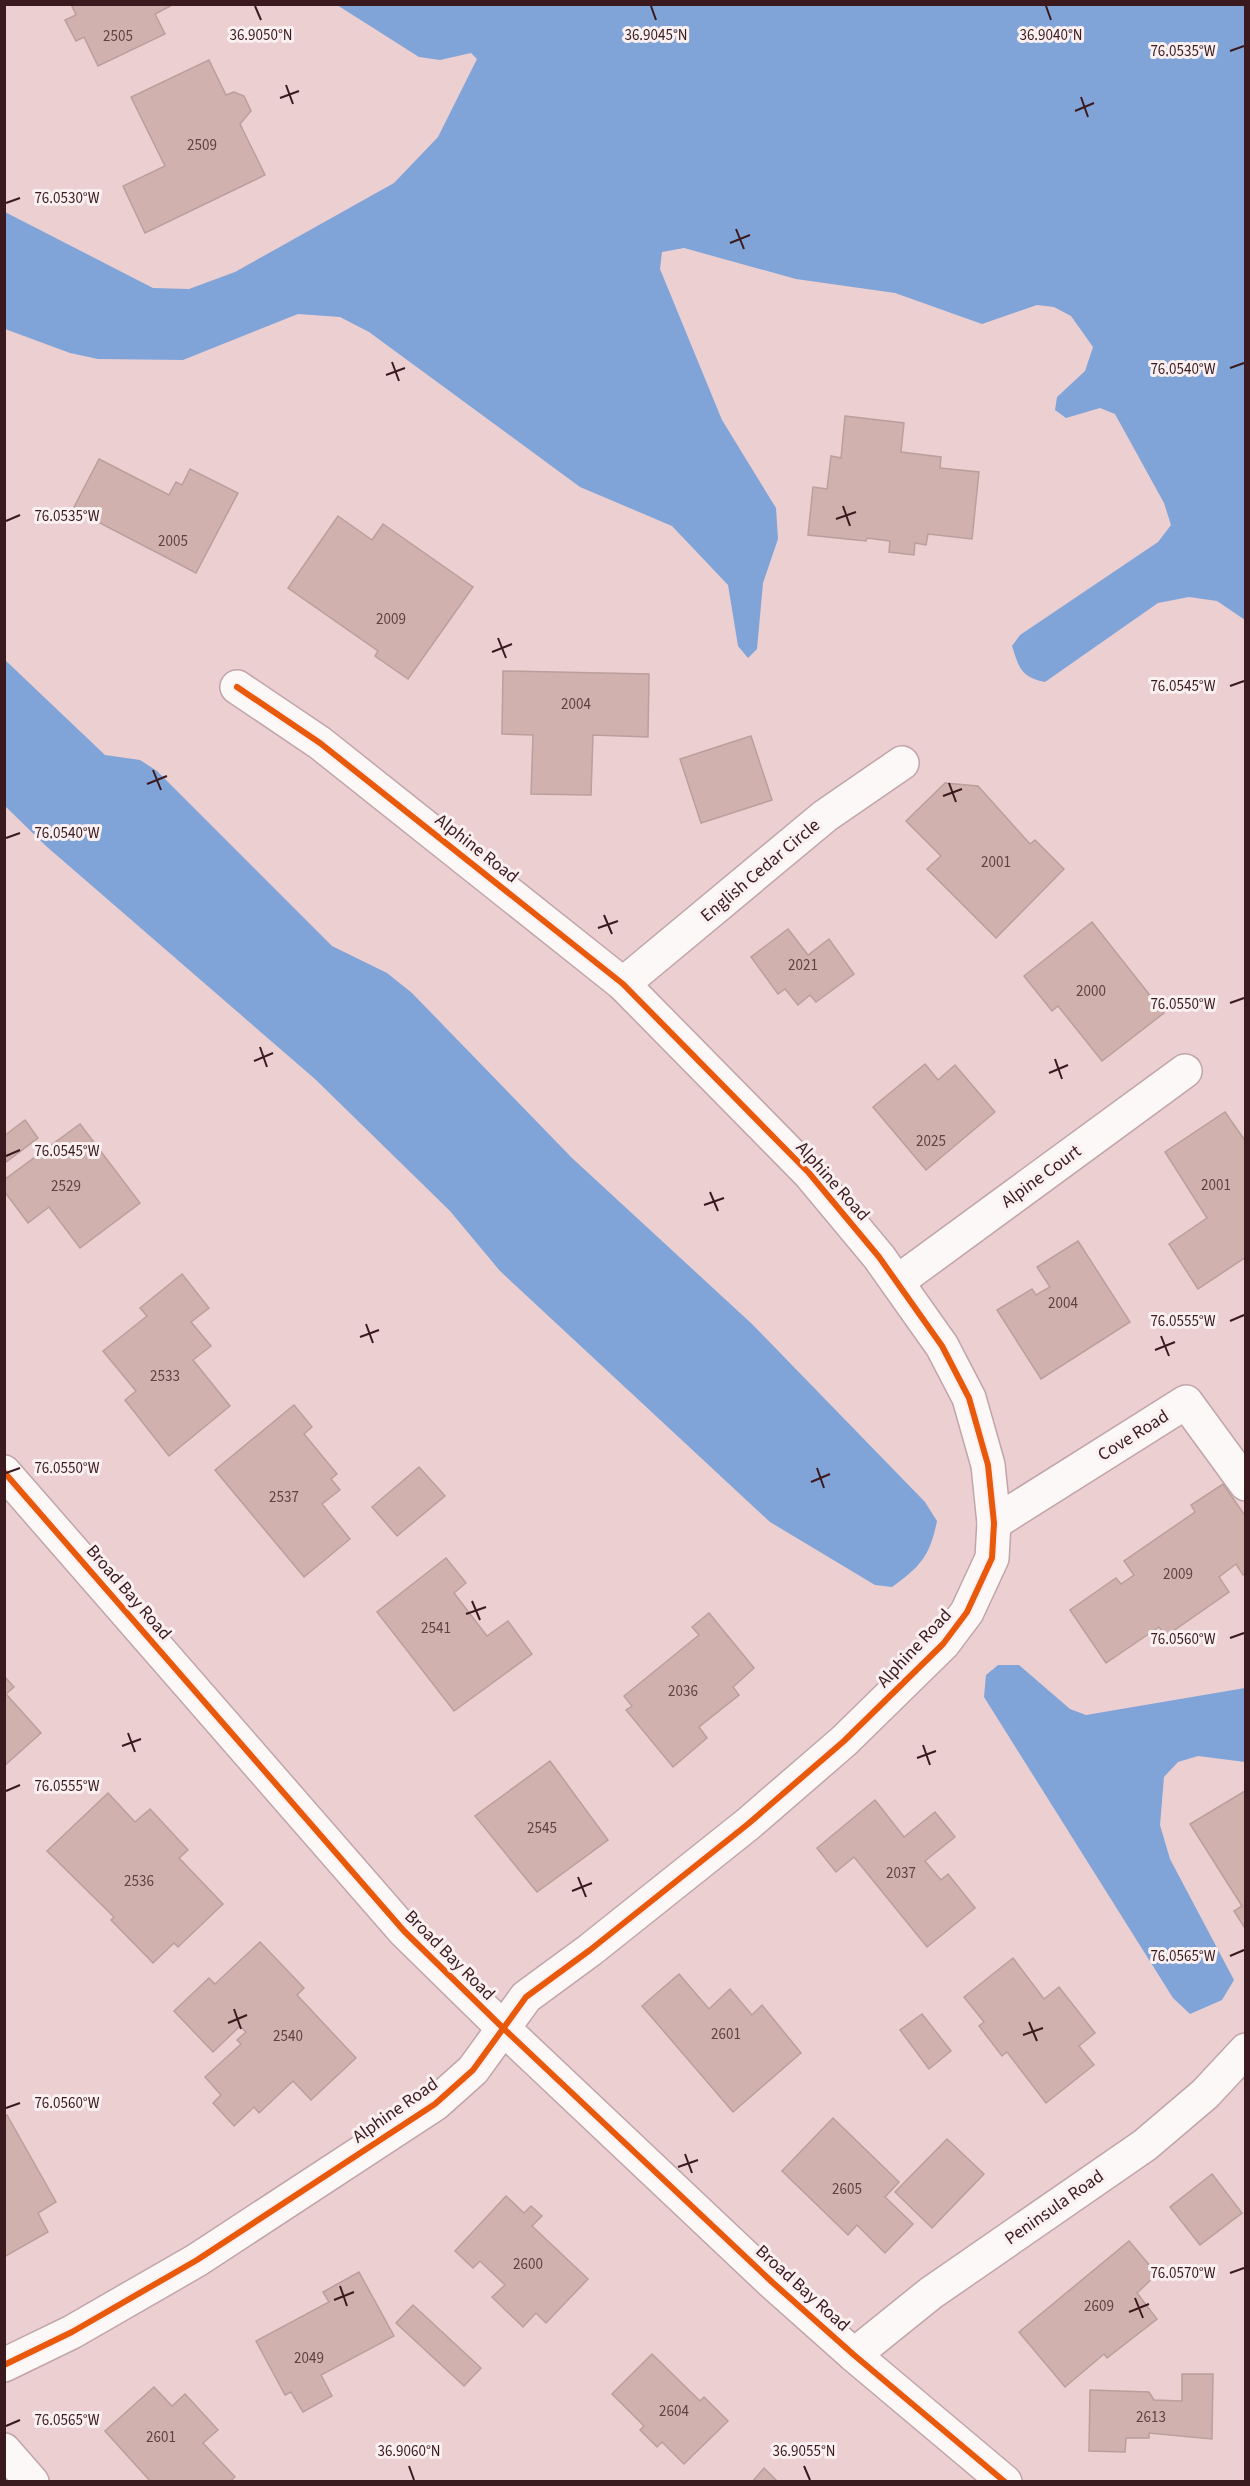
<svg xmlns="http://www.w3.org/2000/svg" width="1250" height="2486" font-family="'Source Sans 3',sans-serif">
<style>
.water{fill:#81a4d8}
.building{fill:#d1b1ae;stroke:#ba9f9c;stroke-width:1.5}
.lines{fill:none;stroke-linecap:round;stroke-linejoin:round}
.minor-casing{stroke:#c1a5a8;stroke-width:36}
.minor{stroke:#fcf8f8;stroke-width:33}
.cycleway-casing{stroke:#faf0f1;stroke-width:10}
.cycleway{stroke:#e8590c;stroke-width:6}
.ticks{fill:none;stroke:#3a1a1e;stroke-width:2}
.labels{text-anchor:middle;stroke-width:6;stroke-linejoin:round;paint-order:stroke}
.number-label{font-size:15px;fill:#604042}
.street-label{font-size:18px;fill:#3a1a1e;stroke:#faf0f1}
.ticks-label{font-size:15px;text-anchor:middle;fill:#3a1a1e;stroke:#faf0f1;stroke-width:6;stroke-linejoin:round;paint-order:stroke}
</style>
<rect width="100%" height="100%" fill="#ebcfd1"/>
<!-- water -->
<g class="water">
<path d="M337 5H1245V620L1217 601 1189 597 1158 603 1045 682C1021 677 1019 668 1012 646L1020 635 1158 542 1171 525 1164 503 1115 414 1100 408 1066 418 1055 410 1057 397 1085 371 1093 347 1071 316 1054 307 1037 305 982 324 895 293 796 279 684 248 662 252 660 269 722 420 776 508 778 539 763 583 757 649 748 658 738 646 728 585 672 526 580 487 369 332 340 317 298 314 183 360 98 359 70 353 5 329V212L153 288 189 289 235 272 394 183 438 137 477 59 471 53 440 60 419 57Z"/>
<path d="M4 659 105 755 140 760 157 771 332 946 387 973 412 993 572 1158 752 1324 925 1502 937 1521C930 1556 920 1567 892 1587L875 1585 770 1522 500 1271 450 1211 315 1079 46 846 5 806Z"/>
<path d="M998 1665H1019L1070 1709 1086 1715 1245 1688V1762L1198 1756 1178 1762 1164 1777 1160 1825 1170 1859 1234 1980 1222 2000 1190 2014 1173 1998 984 1697 986 1675Z"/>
</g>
<!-- building -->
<g class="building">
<path d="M71 4H174L155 14 165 34 98 66 84 37 76 41 65 20 76 15Z"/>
<path d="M209 60 226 95 234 92 244 96 251 111 240 124 265 175 145 233 123 186 165 166 131 97Z"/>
<path d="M845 416 904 423 901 452 941 457 940 468 979 472 972 539 928 534 926 545 915 543 914 555 889 552 890 541 867 538 866 541 808 535 813 487 827 489 831 456 841 458Z"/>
<path d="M99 459 169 495 176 482 182 485 190 469 238 493 196 573 73 509Z"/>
<path d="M338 516 372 540 383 524 473 587 408 679 375 656 378 651 288 588Z"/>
<path d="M503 671 649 674 648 737 593 735 591 795 531 794 533 735 502 734Z"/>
<path d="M751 736 772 800 701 823 680 759Z"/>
<path d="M945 783 978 786 1030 844 1035 840 1064 869 996 938 927 869 941 856 906 821Z"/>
<path d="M1092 922 1164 1013 1102 1061 1058 1006 1052 1011 1024 976Z"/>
<path d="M788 929 808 955 829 939 854 974 816 1002 810 995 798 1005 785 989 778 994 751 957Z"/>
<path d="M925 1064 938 1080 955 1065 995 1112 926 1170 873 1107Z"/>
<path d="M1225 1112 1246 1142V1257L1198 1289 1169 1244 1207 1218 1165 1152Z"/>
<path d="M25 1120 38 1138 6 1162 4 1136Z"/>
<path d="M80 1124 140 1203 80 1248 49 1207 28 1223 4 1191V1180Z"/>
<path d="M1078 1241 1130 1322 1041 1379 997 1310 1032 1289 1036 1295 1050 1287 1037 1267Z"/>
<path d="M182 1274 209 1308 191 1322 211 1346 193 1360 230 1406 169 1456 125 1400 136 1391 103 1351 147 1316 140 1308Z"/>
<path d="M294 1405 312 1427 304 1434 337 1474 331 1479 340 1490 322 1504 350 1539 304 1577 215 1470Z"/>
<path d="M419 1467 445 1496 397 1536 372 1507Z"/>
<path d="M1223 1484 1246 1517V1573L1243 1575 1236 1564 1219 1577 1229 1592 1166 1636 1159 1627 1106 1663 1070 1610 1116 1578 1121 1584 1134 1575 1124 1561 1195 1512 1191 1505Z"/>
<path d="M446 1558 466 1583 454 1593 487 1636 508 1621 532 1654 454 1711 377 1612Z"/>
<path d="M709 1613 754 1668 733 1687 739 1695 699 1727 707 1738 673 1767 626 1710 632 1706 624 1696 699 1635 692 1627Z"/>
<path d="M4 1676 14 1687 6 1694 41 1733 4 1766Z"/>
<path d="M550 1761 608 1840 537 1892 475 1816Z"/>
<path d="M1245 1791 1246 1792V1930L1234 1911 1242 1906 1190 1824Z"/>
<path d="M108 1793 135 1822 150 1809 188 1850 179 1858 223 1904 178 1947 174 1943 153 1963 111 1920 114 1917 47 1851Z"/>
<path d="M875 1800 904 1837 935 1812 955 1837 925 1861 941 1880 948 1874 975 1908 927 1947 854 1857 836 1872 817 1848Z"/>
<path d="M260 1942 304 1988 297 1995 356 2058 311 2100 293 2081 259 2113 254 2107 234 2126 213 2103 221 2095 205 2077 241 2044 237 2040 246 2032 240 2026 213 2052 174 2011 209 1978 215 1984Z"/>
<path d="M1013 1958 1044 1999 1059 1987 1095 2033 1079 2046 1094 2065 1046 2103 1007 2052 1002 2056 979 2026 984 2022 964 1997Z"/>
<path d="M679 1974 709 2009 730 1989 752 2015 762 2005 801 2053 733 2112 642 2006Z"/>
<path d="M922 2014 951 2051 929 2069 900 2030Z"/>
<path d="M7 2115 56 2202 38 2213 48 2232 4 2257V2116Z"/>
<path d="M833 2118 899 2182 885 2197 913 2224 885 2253 857 2225 848 2235 782 2171Z"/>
<path d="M947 2139 984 2174 932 2228 895 2192Z"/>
<path d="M1212 2174 1242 2213 1200 2245 1170 2207Z"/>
<path d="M506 2196 524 2213 531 2206 542 2216 532 2226 588 2279 546 2323 536 2313 523 2327 492 2297 505 2285 480 2261 473 2268 455 2251Z"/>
<path d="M1129 2241 1157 2274 1137 2293 1157 2319 1107 2358 1104 2354 1065 2387 1019 2332Z"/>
<path d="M359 2272 394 2336 321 2375 332 2396 303 2412 291 2392 285 2395 256 2341 329 2302 323 2292Z"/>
<path d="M413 2305 481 2368 464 2386 396 2323Z"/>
<path d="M652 2354 700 2401 704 2397 728 2421 684 2464 662 2442 657 2447 640 2430 644 2426 612 2394Z"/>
<path d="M1182 2374H1213L1212 2439 1149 2433V2438H1126L1125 2452 1089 2451 1090 2390 1149 2392 1154 2400 1182 2401Z"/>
<path d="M154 2387 172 2406 185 2394 218 2430 203 2443 235 2477 229 2482H151L105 2431Z"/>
<path d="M764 2468 778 2482H752Z"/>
</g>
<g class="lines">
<!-- minor casing -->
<g class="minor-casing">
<g id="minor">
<path d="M623 984 825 816 902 763"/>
<path d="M897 1282 1185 1071"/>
<path d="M4 1472 404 1931 503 2028 772 2282 854 2355 1005 2482"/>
<path d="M994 1523 1186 1402 1246 1484"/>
<path d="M854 2355 931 2293 1145 2145 1205 2094 1246 2050"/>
<path d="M4 2365 72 2332 197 2260 435 2104 473 2070 526 1997 590 1950 748 1824 844 1741 943 1644 967 1612 992 1558 994 1523 988 1465 969 1398 942 1346 879 1257 809 1173 623 984 320 743 237 687"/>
<path d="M4 2450 32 2482"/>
</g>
</g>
<!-- minor -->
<use href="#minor" class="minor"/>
<!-- cycleway casing -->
<g class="cycleway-casing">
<g id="cycleway">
<path d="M4 1472 404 1931 503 2028 772 2282 854 2355 1005 2482"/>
<path d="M4 2365 72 2332 197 2260 435 2104 473 2070 526 1997 590 1950 748 1824 844 1741 943 1644 967 1612 992 1558 994 1523 988 1465 969 1398 942 1346 879 1257 809 1173 623 984 320 743 237 687"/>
</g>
</g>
<!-- cycleway -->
<use href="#cycleway" class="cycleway"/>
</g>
<!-- ticks -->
<path class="ticks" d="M255 6 261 20M651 6 656 20M1046 6 1051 20M1230 51 1244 46M286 85 293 104M1081 97 1088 117M280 98 299 91M1075 111 1094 103M6 203 20 198M736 229 744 249M730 243 750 235M392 362 399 381M1230 368 1244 363M386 375 405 368M843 506 850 526M836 519 856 512M6 521 20 515M498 638 506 658M492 652 512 644M1230 686 1244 681M153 770 161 790M949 783 956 802M147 784 167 776M943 796 962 789M6 838 20 833M604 915 612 934M598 928 618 921M1230 1003 1244 998M260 1047 267 1067M1055 1059 1062 1079M254 1061 273 1053M1049 1073 1068 1065M6 1156 20 1150M710 1192 718 1211M704 1205 724 1198M1230 1321 1244 1315M366 1324 373 1343M1161 1336 1169 1356M360 1337 379 1330M1155 1350 1175 1342M817 1468 824 1488M6 1473 20 1468M811 1482 830 1474M472 1601 480 1620M466 1614 486 1607M1230 1638 1244 1633M128 1733 135 1752M923 1745 930 1765M122 1746 141 1739M917 1758 936 1751M6 1791 20 1785M578 1877 586 1897M572 1891 592 1883M1230 1956 1244 1950M234 2009 241 2029M1029 2022 1037 2041M228 2023 247 2015M1023 2035 1043 2028M6 2108 20 2103M685 2154 692 2173M678 2167 698 2160M1230 2273 1244 2268M340 2286 347 2306M1135 2298 1143 2318M334 2300 354 2292M1129 2312 1149 2304M6 2426 20 2420M409 2466 414 2480M804 2466 810 2480"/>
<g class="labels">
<!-- number labels -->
<g class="number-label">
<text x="118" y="41">2505</text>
<text x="202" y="150">2509</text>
<text x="173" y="546">2005</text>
<text x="391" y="624">2009</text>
<text x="576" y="709">2004</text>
<text x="996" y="867">2001</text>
<text x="803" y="970">2021</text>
<text x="1091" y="996">2000</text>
<text x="931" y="1146">2025</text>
<text x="1216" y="1190">2001</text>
<text x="66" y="1191">2529</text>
<text x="1063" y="1308">2004</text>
<text x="165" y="1381">2533</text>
<text x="284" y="1502">2537</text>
<text x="1178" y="1579">2009</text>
<text x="436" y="1633">2541</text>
<text x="683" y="1696">2036</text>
<text x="542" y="1833">2545</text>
<text x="901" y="1878">2037</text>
<text x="139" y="1886">2536</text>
<text x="726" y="2039">2601</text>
<text x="288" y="2041">2540</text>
<text x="847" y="2194">2605</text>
<text x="528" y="2269">2600</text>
<text x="1099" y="2311">2609</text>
<text x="309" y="2363">2049</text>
<text x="674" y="2416">2604</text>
<text x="1151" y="2422">2613</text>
<text x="161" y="2442">2601</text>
</g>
<!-- street labels -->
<g class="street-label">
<text transform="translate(477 848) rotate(38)" y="6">Alphine Road</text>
<text transform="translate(760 870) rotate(-40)" y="6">English Cedar Circle</text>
<text transform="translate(1041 1176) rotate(-36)" y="6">Alpine Court</text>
<text transform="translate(833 1181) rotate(48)" y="6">Alphine Road</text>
<text transform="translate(1133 1435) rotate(-32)" y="6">Cove Road</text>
<text transform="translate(129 1592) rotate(49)" y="6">Broad Bay Road</text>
<text transform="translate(914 1648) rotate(-47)" y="6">Alphine Road</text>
<text transform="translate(450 1955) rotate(45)" y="6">Broad Bay Road</text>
<text transform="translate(395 2110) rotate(-35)" y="6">Alphine Road</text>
<text transform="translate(1054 2207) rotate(-35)" y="6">Peninsula Road</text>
<text transform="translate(803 2288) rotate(42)" y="6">Broad Bay Road</text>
</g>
</g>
<g class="ticks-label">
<text x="261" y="40">36.9050°N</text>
<text x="656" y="40">36.9045°N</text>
<text x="1051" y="40">36.9040°N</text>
<text x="1183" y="56">76.0535°W</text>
<text x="67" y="203">76.0530°W</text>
<text x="1183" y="374">76.0540°W</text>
<text x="67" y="521">76.0535°W</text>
<text x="1183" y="691">76.0545°W</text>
<text x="67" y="838">76.0540°W</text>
<text x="1183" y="1009">76.0550°W</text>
<text x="67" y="1156">76.0545°W</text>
<text x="1183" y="1326">76.0555°W</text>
<text x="67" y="1473">76.0550°W</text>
<text x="1183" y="1644">76.0560°W</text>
<text x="67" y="1791">76.0555°W</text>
<text x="1183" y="1961">76.0565°W</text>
<text x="67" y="2108">76.0560°W</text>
<text x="1183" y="2278">76.0570°W</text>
<text x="67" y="2425">76.0565°W</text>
<text x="409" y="2456">36.9060°N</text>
<text x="804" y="2456">36.9055°N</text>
</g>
<!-- border -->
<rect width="1250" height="2486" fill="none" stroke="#3a1a1e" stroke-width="12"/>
</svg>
